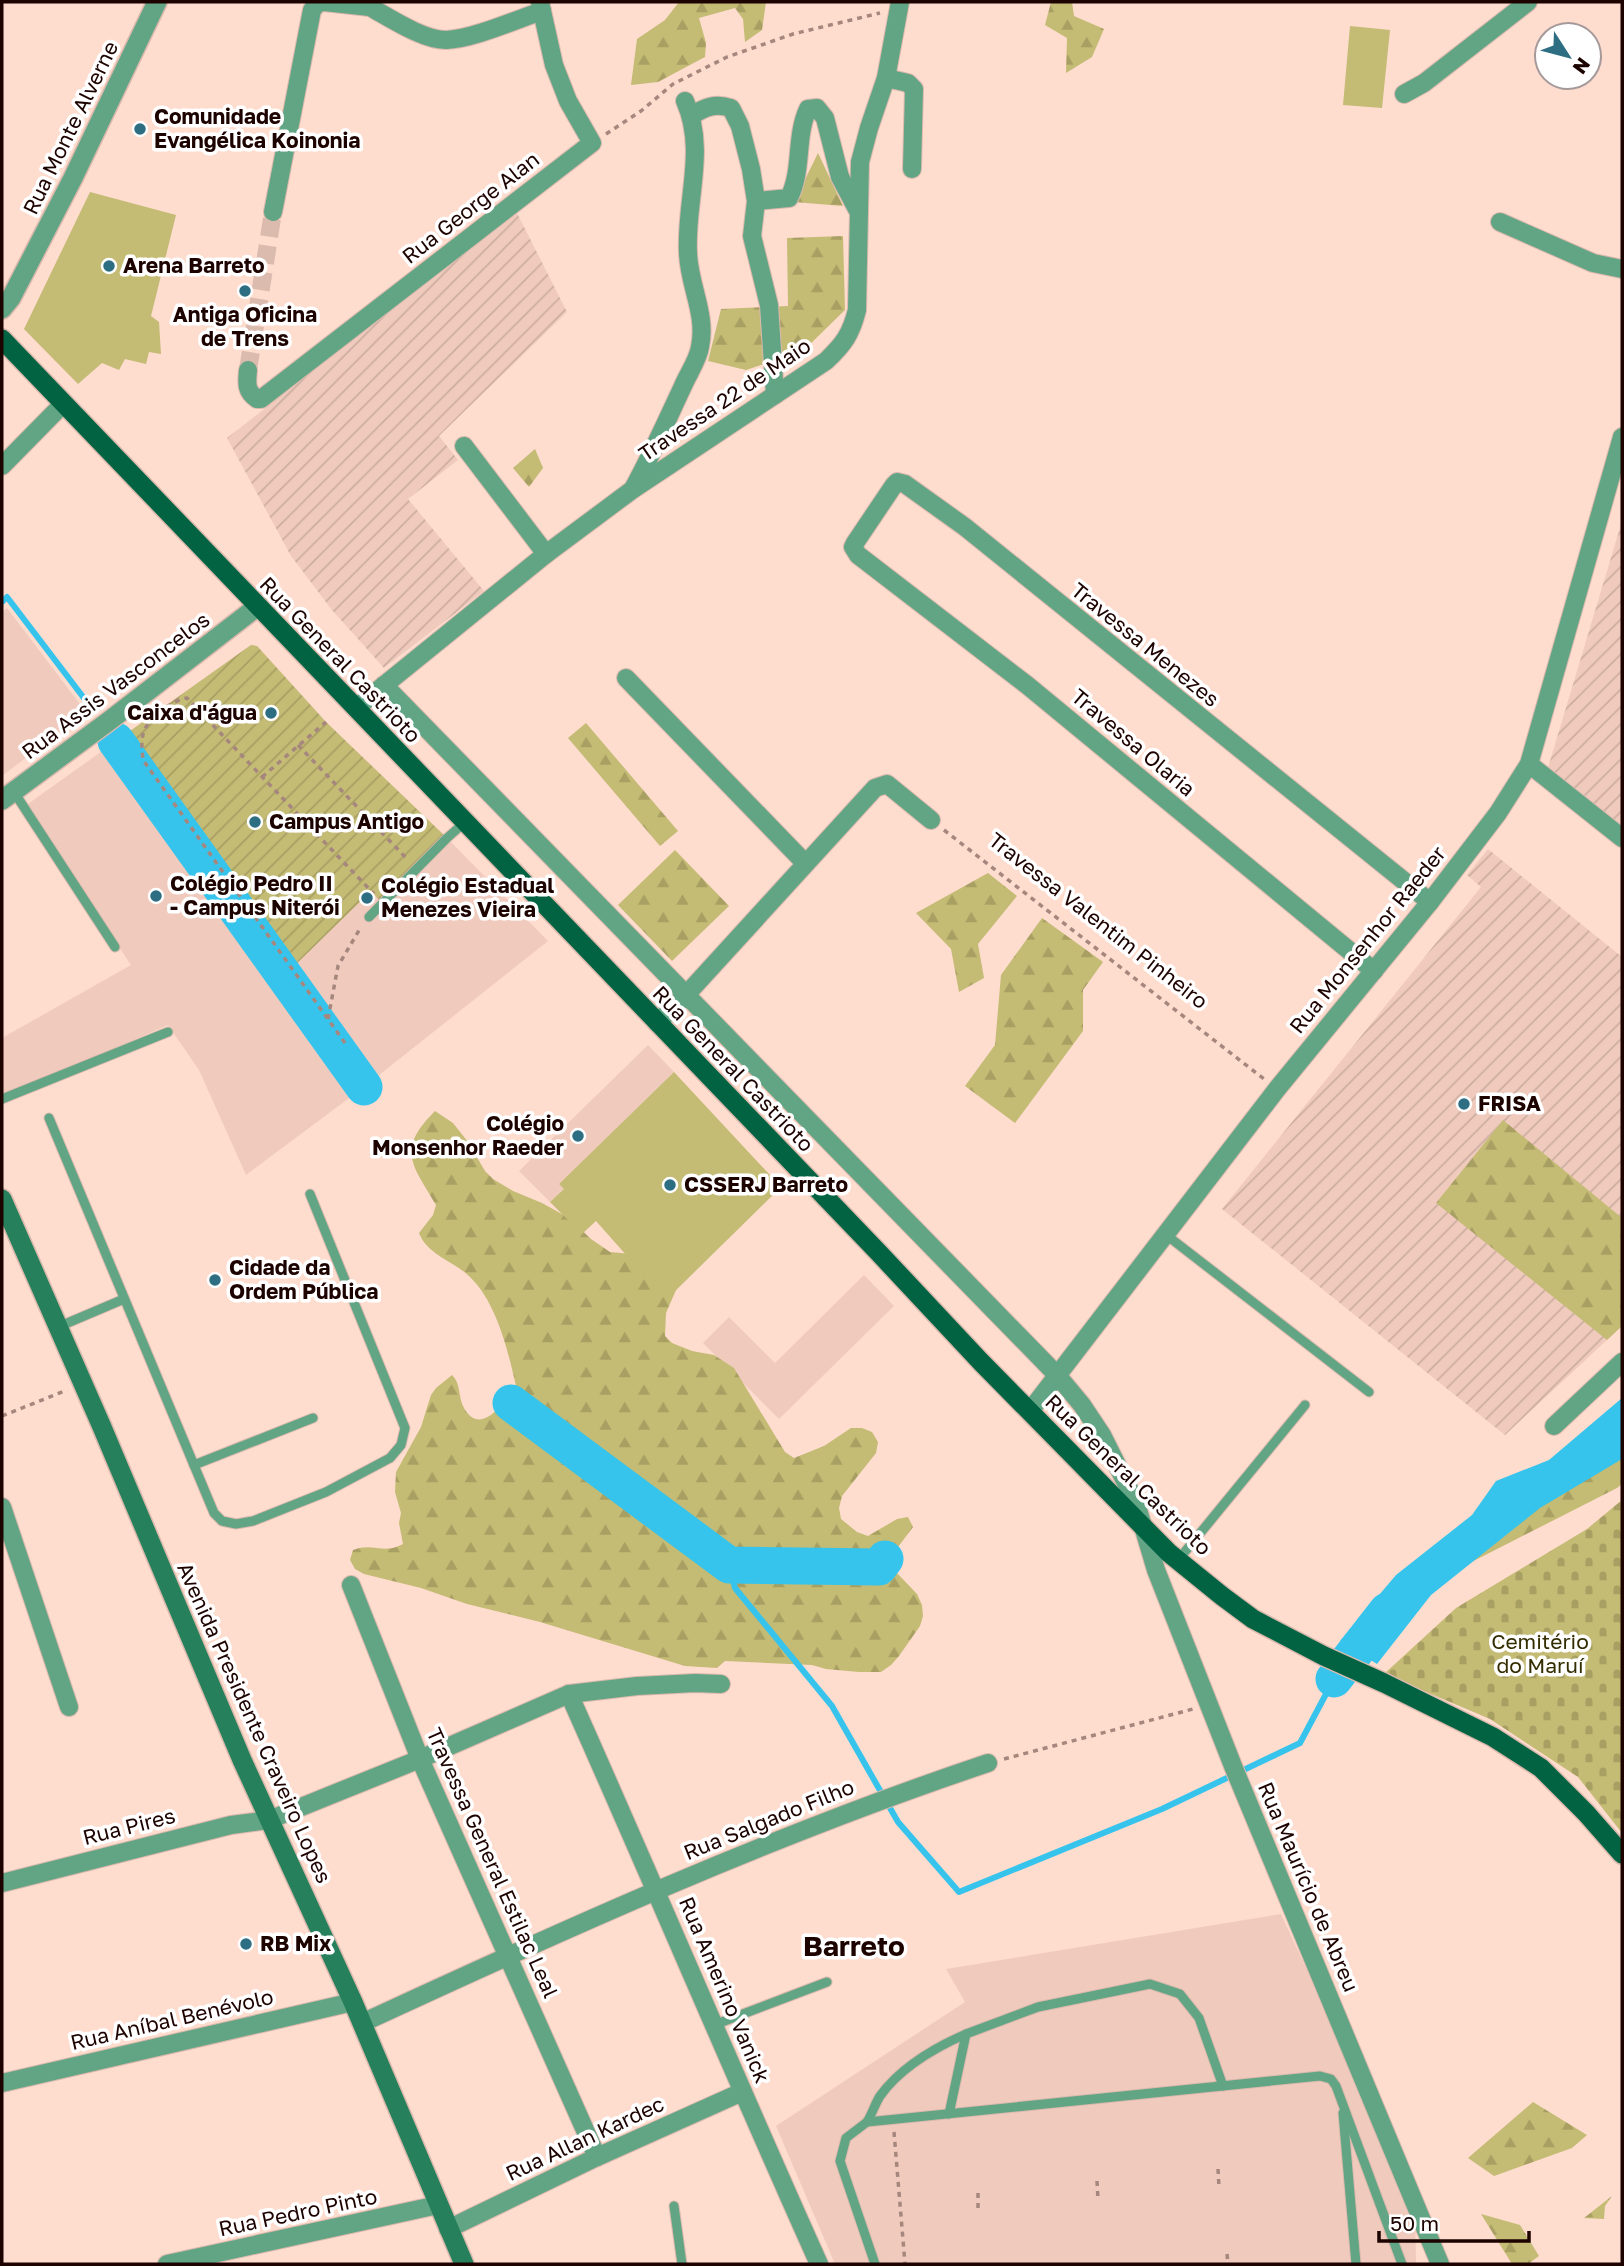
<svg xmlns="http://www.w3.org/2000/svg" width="1624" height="2266" font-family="'Golos Text',sans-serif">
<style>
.built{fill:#f0cbbd}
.industrial{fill:url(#industrial-furrows)}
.forest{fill:url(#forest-firs)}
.cemetery{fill:url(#cemetery-stones)}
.park{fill:#c4bb74}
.garden{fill:url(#garden-furrows)}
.water{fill:#37c4ec}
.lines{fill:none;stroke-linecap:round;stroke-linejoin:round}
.stream{stroke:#37c4ec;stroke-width:6}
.river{stroke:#37c4ec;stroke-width:37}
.minor-tunnel{stroke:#dcbbaf;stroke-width:18;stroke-dasharray:18 9;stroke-linecap:butt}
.service-casing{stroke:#dab9ad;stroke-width:11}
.minor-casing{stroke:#dab9ad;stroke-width:20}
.tertiary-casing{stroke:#dab9ad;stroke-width:22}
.secondary-casing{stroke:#dab9ad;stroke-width:22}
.primary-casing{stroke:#dab9ad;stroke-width:22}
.path{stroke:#a6877e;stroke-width:3.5;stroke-dasharray:5 5;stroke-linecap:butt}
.service{stroke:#61a585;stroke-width:9}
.minor{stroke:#61a585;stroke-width:18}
.tertiary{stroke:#61a585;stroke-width:19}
.secondary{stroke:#26805c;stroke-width:19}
.primary{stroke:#026343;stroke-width:19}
.poi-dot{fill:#2e6e82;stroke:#fff;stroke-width:2.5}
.labels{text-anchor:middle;stroke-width:7;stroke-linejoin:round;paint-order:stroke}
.poi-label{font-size:21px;font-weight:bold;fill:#1d0300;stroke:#fff;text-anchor:start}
.street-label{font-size:21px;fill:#1d0300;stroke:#fff}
.park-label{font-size:21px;fill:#332d00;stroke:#fff}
.district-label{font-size:28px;font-weight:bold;fill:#1d0300;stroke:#fff}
</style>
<defs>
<pattern id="industrial-furrows" width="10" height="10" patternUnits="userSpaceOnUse" patternTransform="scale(1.75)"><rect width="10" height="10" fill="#f0cbbd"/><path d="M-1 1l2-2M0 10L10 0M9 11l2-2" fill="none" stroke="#cdada1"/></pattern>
<pattern id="forest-firs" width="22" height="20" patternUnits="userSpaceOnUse" patternTransform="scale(1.75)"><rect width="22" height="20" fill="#c4bb74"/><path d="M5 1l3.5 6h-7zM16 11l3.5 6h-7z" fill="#a89f63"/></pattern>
<pattern id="cemetery-stones" width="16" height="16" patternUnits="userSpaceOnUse" patternTransform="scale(1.75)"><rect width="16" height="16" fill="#c4bb74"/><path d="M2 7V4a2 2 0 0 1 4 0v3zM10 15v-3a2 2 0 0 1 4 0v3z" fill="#a89f63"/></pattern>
<pattern id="garden-furrows" width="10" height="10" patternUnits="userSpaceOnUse" patternTransform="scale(1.75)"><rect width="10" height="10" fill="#c4bb74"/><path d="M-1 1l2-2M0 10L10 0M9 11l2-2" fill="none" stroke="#a89f63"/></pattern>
</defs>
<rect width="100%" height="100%" fill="#fedcce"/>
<!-- built -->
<g class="built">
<path d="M7 608 86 712 2 776V612Z"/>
<path d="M251 645 257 646 326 722 447 838 548 941 364 1087 246 1175 199 1070 168 1025 2 1098V1038L131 965 25 806Z"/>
<path d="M648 1045 674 1072 559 1184 564 1189 550 1202 519 1171Z"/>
<path d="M864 1275 894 1306 779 1419 703 1343 729 1317 775 1363Z"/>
<path d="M1281 1914 1415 2203 1416 2264H835L776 2126 965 2002 946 1969Z"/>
</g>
<!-- industrial -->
<g class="industrial">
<path d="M517 213 567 312 439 436 458 460 408 499 484 591 384 668 332 610 291 556 227 438Z"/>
<path d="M1622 521V829L1547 771Z"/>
<path d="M1488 849 1622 957V1326L1505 1435 1222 1209 1481 887 1467 875Z"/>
</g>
<!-- forest -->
<g class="forest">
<path d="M679 2H766L762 30 745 42 743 19 735 8 699 18 706 43 705 57 658 82 631 85 637 39 665 20Z"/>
<path d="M1051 2H1072L1074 16 1104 29 1092 57 1066 73 1067 38 1045 25Z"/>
<path d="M818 153 843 206 794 202Z"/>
<path d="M843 236 845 310 803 351 746 370 708 361 721 309 788 306 787 238Z"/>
<path d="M535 449 543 468 529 487 513 468Z"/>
<path d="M586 723 678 831 660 846 568 738Z"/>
<path d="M675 850 729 906 672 961 618 905Z"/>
<path d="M988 873 1017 896 978 944 984 978 959 992 951 949 916 913Z"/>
<path d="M1042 918 1103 962 1083 990V1031L1015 1123 965 1086 995 1045 1001 975Z"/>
<path d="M435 1111 453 1123 468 1142 485 1171 493 1179 513 1191 542 1203 569 1218 591 1239 610 1252 631 1254 683 1274 666 1313 665 1336 672 1343 692 1351 714 1355 734 1368 785 1452 794 1458 824 1446 851 1428H862L872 1432 878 1442 876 1453 842 1496 839 1508 841 1519 857 1532 868 1536 897 1519 908 1517 913 1527 895 1551 891 1561 896 1572 917 1594 922 1605 923 1616 920 1626 899 1656 891 1665 881 1672H859L826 1669 812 1665 725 1661 717 1668 685 1666 540 1622 467 1604 421 1588 364 1574 355 1569 350 1560 353 1550C373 1542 383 1555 403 1544L399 1523 401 1513 395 1492 396 1472 421 1427 431 1395 436 1388 452 1375C461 1384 458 1395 463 1406 480 1440 505 1401 516 1386 508 1351 497 1304 471 1278 455 1261 428 1256 419 1233L433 1215 436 1205C412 1164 396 1150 435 1111Z"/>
<path d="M1503 1120 1622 1218V1326L1607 1340 1436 1203Z"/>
<path d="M1622 1428V1484L1617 1488 1444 1576Z"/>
<path d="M1533 2102 1587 2135 1572 2148 1494 2176 1468 2158Z"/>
<path d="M1612 2196 1605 2206 1604 2219 1584 2218Z"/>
<path d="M1481 2214 1520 2225 1539 2256 1528 2264H1512Z"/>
</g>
<!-- cemetery -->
<path class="cemetery" d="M1622 1500V1833L1578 1777 1490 1719 1384 1674 1456 1608 1587 1529Z"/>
<!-- park -->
<g class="park">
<path d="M1350 26 1390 30 1382 108 1343 105Z"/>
<path d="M90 192 176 215 151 316 159 322 161 354 149 352 146 364 125 359 119 370 102 363 78 384 24 329Z"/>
<path d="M674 1072 781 1187 666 1300 596 1221 582 1234 550 1202 564 1189 559 1184Z"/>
</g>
<!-- garden -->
<path class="garden" d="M251 645 257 646 326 722 447 838 382 903 371 891 284 976 116 741Z"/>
<!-- water -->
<path class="water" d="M1622 1398V1459L1540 1508 1431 1595 1377 1664 1340 1641 1396 1575 1472 1515 1496 1481 1549 1460Z"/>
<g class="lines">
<!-- stream -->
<g class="stream">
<path d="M2 602 7 597 93 710"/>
<path d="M729 1565 735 1588 832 1706 898 1822 959 1892 1162 1809 1300 1743 1334 1679"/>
</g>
<!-- river -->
<g class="river">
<path d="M116 741 364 1087"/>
<path d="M511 1403 729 1565 879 1567 885 1559"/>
<path d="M1334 1679 1387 1611"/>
</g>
<!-- minor-tunnel -->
<path class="minor-tunnel" d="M248 370 273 212"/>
<!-- service casing -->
<g class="service-casing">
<g id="service">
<path d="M14 792 115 947"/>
<path d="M369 917 447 838 464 823"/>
<path d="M2 1099 168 1032"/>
<path d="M49 1118 214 1513 222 1521 236 1524 253 1521 326 1492 390 1458 401 1445 405 1428 310 1194"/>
<path d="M1165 1234 1369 1392"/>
<path d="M58 1327 124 1299"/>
<path d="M194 1465 313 1418"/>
<path d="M1179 1559 1305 1405"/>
<path d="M714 2025 827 1982"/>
<path d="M1343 2113 1356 2264"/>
<path d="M949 2114 966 2034 1038 2007 1150 1984 1180 1994 1199 2018 1223 2086"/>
<path d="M867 2122C872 2114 875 2104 880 2096 901 2067 934 2048 966 2034"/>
<path d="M674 2206 682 2264"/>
<path d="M875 2264 840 2161 846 2138 867 2122 1320 2076 1331 2079 1336 2086 1402 2264"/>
</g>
</g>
<!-- minor casing -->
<g class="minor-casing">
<g id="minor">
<path d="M370 7C390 18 423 40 446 40 473 39 515 20 542 11"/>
<path d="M886 78 908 83 914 89 912 169"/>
<path d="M1404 94 1424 83 1528 2"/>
<path d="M691 116C705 107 715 103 731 108L740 126 751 169 756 201 752 236 769 305 775 395"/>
<path d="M756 201 789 198C803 170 795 137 808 109L817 108 825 118 840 177 857 209"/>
<path d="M273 212 312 10 318 3 324 2 370 7V2"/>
<path d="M1500 222 1593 263 1622 269"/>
<path d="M248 370C247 382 245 391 257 399H261L592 143 568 101 554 65 540 2"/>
<path d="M464 446 546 554"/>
<path d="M2 466 63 404"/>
<path d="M634 487C652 454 667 420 683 386 688 374 698 360 700 347 707 314 689 286 688 253 685 202 707 150 685 101"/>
<path d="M626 678 805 863"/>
<path d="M384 685 1057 1375 1082 1405 1102 1435 1136 1503 1156 1570 1233 1766 1440 2264"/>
<path d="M356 708 546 554 632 490 826 361C844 344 851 334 857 310L860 162 869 128 886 78 900 2"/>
<path d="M1529 764 1622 838"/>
<path d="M1374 971 1027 685 858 555 853 547 855 543 894 485 897 482 905 484 965 527 1430 902"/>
<path d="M657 1023 686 995 875 788 887 784 931 820"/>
<path d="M1030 1411 1277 1089 1430 902 1498 813 1529 764 1622 437"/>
<path d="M1554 1426 1622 1362"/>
<path d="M2 1507 69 1707"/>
<path d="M351 1585 420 1759 597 2157"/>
<path d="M569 1694C654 1884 734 2075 819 2264"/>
<path d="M2 1883 231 1825 269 1820 420 1759 569 1694 637 1686 695 1683 721 1684"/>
<path d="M362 2023C567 1928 773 1835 988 1763"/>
<path d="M2 2083 353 2002"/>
<path d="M448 2229 597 2157 742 2092"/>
<path d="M167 2264 438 2205"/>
</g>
</g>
<!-- tertiary casing -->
<g class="tertiary-casing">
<g id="tertiary">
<path d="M2 309 11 298 73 178 157 2"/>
<path d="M2 800 109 721 258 606"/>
</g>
</g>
<!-- secondary casing -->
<g class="secondary-casing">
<path id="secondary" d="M2 1199 102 1427 242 1760 353 2002 464 2264"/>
</g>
<!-- primary casing -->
<g class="primary-casing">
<path id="primary" d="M2 339 879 1253 981 1362 1169 1553 1222 1596 1253 1619 1324 1656 1384 1683 1493 1737 1541 1768 1586 1813 1622 1854"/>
</g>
<!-- path -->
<g class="path">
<path d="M606 134 641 111 673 84 727 57 793 34 880 13"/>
<path d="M298 745 408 860"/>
<path d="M262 777 326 722"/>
<path d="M944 830 1264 1079"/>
<path d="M328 1019 338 966 361 927"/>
<path d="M345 1043 143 760C142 749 140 737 146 727 152 716 175 699 187 698L374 894"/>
<path d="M2 1416 67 1390"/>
<path d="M1004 1759 1193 1709"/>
<path d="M894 2132 905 2264"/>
<path d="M1218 2169 1219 2187"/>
<path d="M1097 2181 1098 2199"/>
<path d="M978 2193V2211"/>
<path d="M1227 2254 1228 2264"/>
</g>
<!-- service -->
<use href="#service" class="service"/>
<!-- minor -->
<use href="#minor" class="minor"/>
<!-- tertiary -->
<use href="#tertiary" class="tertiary"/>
<!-- secondary -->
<use href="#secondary" class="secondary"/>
<!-- primary -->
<use href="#primary" class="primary"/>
</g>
<!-- markers -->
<g class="poi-dot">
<circle cx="140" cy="129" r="7"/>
<circle cx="109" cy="266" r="7"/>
<circle cx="245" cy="291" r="7"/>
<circle cx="271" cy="713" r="7"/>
<circle cx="255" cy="822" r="7"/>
<circle cx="156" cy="896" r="7"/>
<circle cx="367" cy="898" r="7"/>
<circle cx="1464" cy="1104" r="7"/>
<circle cx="578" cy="1136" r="7"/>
<circle cx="670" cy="1185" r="7"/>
<circle cx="215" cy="1280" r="7"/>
<circle cx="246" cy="1944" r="7"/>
</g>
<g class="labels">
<!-- poi labels -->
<g class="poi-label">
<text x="154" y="124">Comunidade<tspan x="154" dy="24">Evangélica Koinonia</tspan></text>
<text x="123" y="273">Arena Barreto</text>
<text x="245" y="322" text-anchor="middle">Antiga Oficina<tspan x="245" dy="24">de Trens</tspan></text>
<text x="257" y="720" text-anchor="end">Caixa d'água</text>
<text x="269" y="829">Campus Antigo</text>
<text x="170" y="891">Colégio Pedro II<tspan x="170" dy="24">- Campus Niterói</tspan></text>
<text x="381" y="893">Colégio Estadual<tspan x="381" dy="24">Menezes Vieira</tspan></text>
<text x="1478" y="1111">FRISA</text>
<text x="564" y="1131" text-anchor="end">Colégio<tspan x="564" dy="24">Monsenhor Raeder</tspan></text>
<text x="684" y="1192">CSSERJ Barreto</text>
<text x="229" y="1275">Cidade da<tspan x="229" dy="24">Ordem Pública</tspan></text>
<text x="260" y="1951">RB Mix</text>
</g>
<!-- street labels -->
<g class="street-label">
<text transform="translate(71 128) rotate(-64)" y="7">Rua Monte Alverne</text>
<text transform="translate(471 208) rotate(-38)" y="7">Rua George Alan</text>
<text transform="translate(725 400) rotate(-34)" y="7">Travessa 22 de Maio</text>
<text transform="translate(1145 645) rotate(39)" y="7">Travessa Menezes</text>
<text transform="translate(340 660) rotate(46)" y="7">Rua General Castrioto</text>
<text transform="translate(116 686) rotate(-37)" y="7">Rua Assis Vasconcelos</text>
<text transform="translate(1133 743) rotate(40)" y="7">Travessa Olaria</text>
<text transform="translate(1098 921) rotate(38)" y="7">Travessa Valentim Pinheiro</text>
<text transform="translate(1368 940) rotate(-51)" y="7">Rua Monsenhor Raeder</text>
<text transform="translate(733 1069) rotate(46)" y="7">Rua General Castrioto</text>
<text transform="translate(1128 1475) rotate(44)" y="7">Rua General Castrioto</text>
<text transform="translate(254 1723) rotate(66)" y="7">Avenida Presidente Craveiro Lopes</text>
<text transform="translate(769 1820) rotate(-22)" y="7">Rua Salgado Filho</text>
<text transform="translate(129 1827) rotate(-14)" y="7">Rua Pires</text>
<text transform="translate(492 1863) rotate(66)" y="7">Travessa General Estilac Leal</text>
<text transform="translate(1308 1887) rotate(67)" y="7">Rua Maurício de Abreu</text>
<text transform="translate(724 1990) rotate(67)" y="7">Rua Amerino Vanick</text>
<text transform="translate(172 2020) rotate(-13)" y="7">Rua Aníbal Benévolo</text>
<text transform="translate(585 2139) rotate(-25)" y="7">Rua Allan Kardec</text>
<text transform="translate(298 2213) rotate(-12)" y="7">Rua Pedro Pinto</text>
</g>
<!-- park labels -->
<g class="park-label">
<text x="1540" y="1649">Cemitério<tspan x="1540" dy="24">do Maruí</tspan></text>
</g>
<!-- district labels -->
<g class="district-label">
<text x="854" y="1956">Barreto</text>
</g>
</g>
<!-- border -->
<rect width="1624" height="2266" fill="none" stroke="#1d0300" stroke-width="7"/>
<!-- north arrow -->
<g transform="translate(1568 56) rotate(126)"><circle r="33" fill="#ffffff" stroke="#a59a99" stroke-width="2"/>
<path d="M0-5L12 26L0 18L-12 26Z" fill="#2e6e82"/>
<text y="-10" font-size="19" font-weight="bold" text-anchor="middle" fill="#1d0300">N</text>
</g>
<!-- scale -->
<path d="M1379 2231v10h150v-10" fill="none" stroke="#1d0300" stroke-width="3.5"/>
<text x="1390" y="2231" font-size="21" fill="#1d0300" stroke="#ffffff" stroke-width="5" paint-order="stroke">50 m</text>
</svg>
